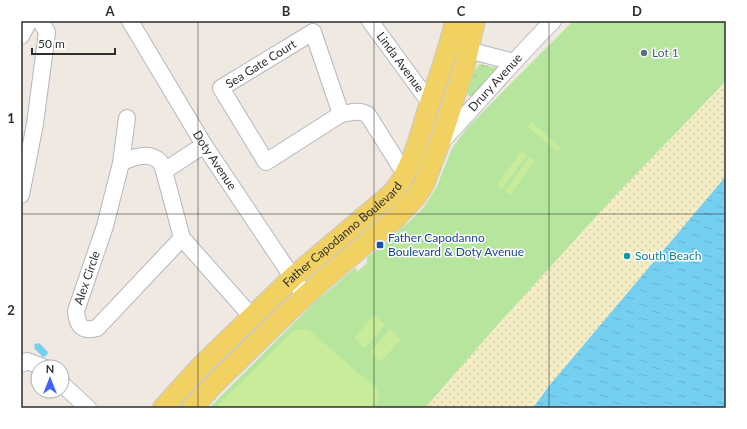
<svg xmlns="http://www.w3.org/2000/svg" width="747" height="429" font-family="Lato,sans-serif">
<style>
.grass{fill:url(#grass-tufts)}
.sand{fill:url(#sand-dots)}
.park{fill:#b6e59e}
.pitch{fill:#c9ec9a}
.water{fill:url(#water-ripples)}
.lines{fill:none;stroke-linecap:round;stroke-linejoin:round}
.minor-casing{stroke:#b4b7c1;stroke-width:18}
.major-casing{stroke:#c9c9c9;stroke-width:22}
.minor{stroke:#fff;stroke-width:16}
.major{stroke:#f2d163;stroke-width:20}
.grid{fill:none;stroke:#2e2e2e;stroke-width:1;stroke-opacity:0.55}
.service-dot{fill:#5c6f8a;stroke:#fff;stroke-width:1.5}
.transit-dot{fill:#1a4fb4;stroke:#fff;stroke-width:1.5}
.culture-dot{fill:#0f9aa8;stroke:#fff;stroke-width:1.5}
.labels{text-anchor:middle;stroke-width:3;stroke-linejoin:round;paint-order:stroke}
.service-label{font-size:12px;fill:#4e5e75;stroke:#fff;text-anchor:start}
.street-label{font-size:12px;fill:#2e2e2e;stroke:#fff}
.transit-label{font-size:12px;fill:#164399;stroke:#fff;text-anchor:start}
.culture-label{font-size:12px;fill:#0d838f;stroke:#fff;text-anchor:start}
.neatline{fill:none;stroke:#2e2e2e;stroke-width:1.5}
.grid-label{font-size:13px;text-anchor:middle;font-weight:bold;fill:#2e2e2e}
</style>
<defs>
<pattern id="grass-tufts" width="24" height="20" patternUnits="userSpaceOnUse"><rect width="24" height="20" fill="#b6e59e"/><path d="M3 7l-1-3M5 7V3M7 7l1-3M15 17l-1-3M17 17v-4M19 17l1-3" fill="none" stroke="#9dc588"/></pattern>
<pattern id="sand-dots" width="8" height="8" patternUnits="userSpaceOnUse"><rect width="8" height="8" fill="#f3ecc5"/><path d="M2 2h.1M6 6h.1" fill="none" stroke="#d1cbaa" stroke-width="1.8" stroke-linecap="round"/></pattern>
<pattern id="water-ripples" width="26" height="14" patternUnits="userSpaceOnUse"><rect width="26" height="14" fill="#75cff0"/><path d="M2 4q2-2 4 0t4 0M15 11q2-2 4 0t4 0" fill="none" stroke="#66b2ce"/></pattern>
</defs>
<rect width="100%" height="100%" fill="#efe9e1"/>
<!-- grass -->
<g class="grass">
<path d="M453 61 458 63 411 193 310 280 308 276 386 208Z"/>
<path d="M480 64 498 68 473 95 468 96C466 90 474 68 480 64Z"/>
<path d="M287 297 290 298 184 408H174L191 388Z"/>
</g>
<!-- sand -->
<path class="sand" d="M726 81V218L565 408H425L493 330 613 198Z"/>
<!-- park -->
<path class="park" d="M573 21H726V81L613 198 493 330 425 408H209L315 302 355 268 358 271 367 263V258L410 221 424 207 437 186 452 148 468 127Z"/>
<!-- pitch -->
<g class="pitch">
<path d="M532 122 561 148 557 152 528 127Z"/>
<path d="M522 151 527 155 502 189 497 185Z"/>
<path d="M530 157 535 161 510 195 505 191Z"/>
<path d="M374 315 385 325 365 348 354 338Z"/>
<path d="M390 329 401 339 381 362 370 352Z"/>
<path d="M294 330H309L377 389 379 400 372 408H215Z"/>
</g>
<!-- water -->
<g class="water">
<path d="M726 176V408H533L549 386Z"/>
<path d="M36 343 37 344 39 343 48 352 47 355 43 357 34 348 35 346 34 345Z"/>
</g>
<g class="lines">
<!-- minor casing -->
<g class="minor-casing">
<g id="minor">
<path id="s1" d="M130 21 204 145 305 296"/>
<path id="s2" d="M370 21 430 103"/>
<path d="M313 32 341 114 266 162 221 88Z"/>
<path d="M21 36 29 21"/>
<path d="M468 50 514 62"/>
<path d="M341 114C350 113 359 109 368 115L405 174"/>
<path id="s3" d="M440 143C478 103 514 60 553 21"/>
<path d="M121 163 127 118"/>
<path d="M164 171 204 145"/>
<path d="M21 195 35 124 47 32 40 21"/>
<path id="s4" d="M182 238 97 328C82 332 77 326 76 311L105 226 121 163C132 157 150 151 160 162 162 164 163 168 164 171L182 238 252 317"/>
<path d="M21 364 27 361 43 367"/>
<path d="M62 384 88 408"/>
</g>
</g>
<!-- major casing -->
<g class="major-casing">
<g id="major">
<path id="s5" d="M163 408 201 366 293 277 390 195C412 173 420 133 430 103 439 76 449 49 455 21"/>
<path d="M192 408 216 382 289 311 318 284 397 217 415 198 424 184 439 145 464 68 475 21"/>
</g>
</g>
<!-- minor -->
<use href="#minor" class="minor"/>
<!-- major -->
<use href="#major" class="major"/>
</g>
<!-- grid -->
<path class="grid" d="M198 21V408M374 21V408M549 21V408M21 214H726"/>
<!-- markers -->
<circle class="service-dot" cx="644" cy="53" r="4"/>
<rect class="transit-dot" x="376" y="241" width="8" height="8" rx="2"/>
<circle class="culture-dot" cx="627" cy="256" r="4"/>
<g class="labels">
<!-- service labels -->
<g class="service-label">
<text x="652" y="57">Lot 1</text>
</g>
<!-- street labels -->
<g class="street-label">
<text dy="4" stroke="none"><textPath href="#s2" startOffset="51">Linda Avenue</textPath></text>
<text transform="translate(261 64) rotate(-32)" y="4">Sea Gate Court</text>
<text dy="4" stroke="none"><textPath href="#s3" startOffset="82">Drury Avenue</textPath></text>
<text dy="4" stroke="none"><textPath href="#s1" startOffset="163">Doty Avenue</textPath></text>
<text dy="4" stroke="none"><textPath href="#s5" startOffset="250">Father Capodanno Boulevard</textPath></text>
<text dy="4" stroke="none"><textPath href="#s4" startOffset="192">Alex Circle</textPath></text>
</g>
<!-- transit labels -->
<g class="transit-label">
<text x="388" y="242">Father Capodanno<tspan x="388" dy="14">Boulevard &amp; Doty Avenue</tspan></text>
</g>
<!-- culture labels -->
<g class="culture-label">
<text x="635" y="260">South Beach</text>
</g>
</g>
<!-- border -->
<rect width="747" height="429" fill="none" stroke="#ffffff" stroke-width="44"/>
<!-- north arrow -->
<g transform="translate(50 379)"><circle r="19" fill="#ffffff" stroke="#ababab"/>
<path d="M0-3L7 15L0 10L-7 15Z" fill="#4264fb"/>
<text y="-6" font-size="11" font-weight="bold" text-anchor="middle" fill="#2e2e2e">N</text>
</g>
<!-- scale -->
<path d="M32 48v6h83v-6" fill="none" stroke="#2e2e2e" stroke-width="2"/>
<text x="38" y="48" font-size="12" fill="#2e2e2e" stroke="#ffffff" stroke-width="3" paint-order="stroke">50 m</text>
<rect x="22" y="22" width="703" height="385" class="neatline"/>
<g class="grid-label">
<text x="110" y="16">A</text>
<text x="286" y="16">B</text>
<text x="461" y="16">C</text>
<text x="637" y="16">D</text>
<text x="11" y="123">1</text>
<text x="11" y="315">2</text>
</g>
</svg>
